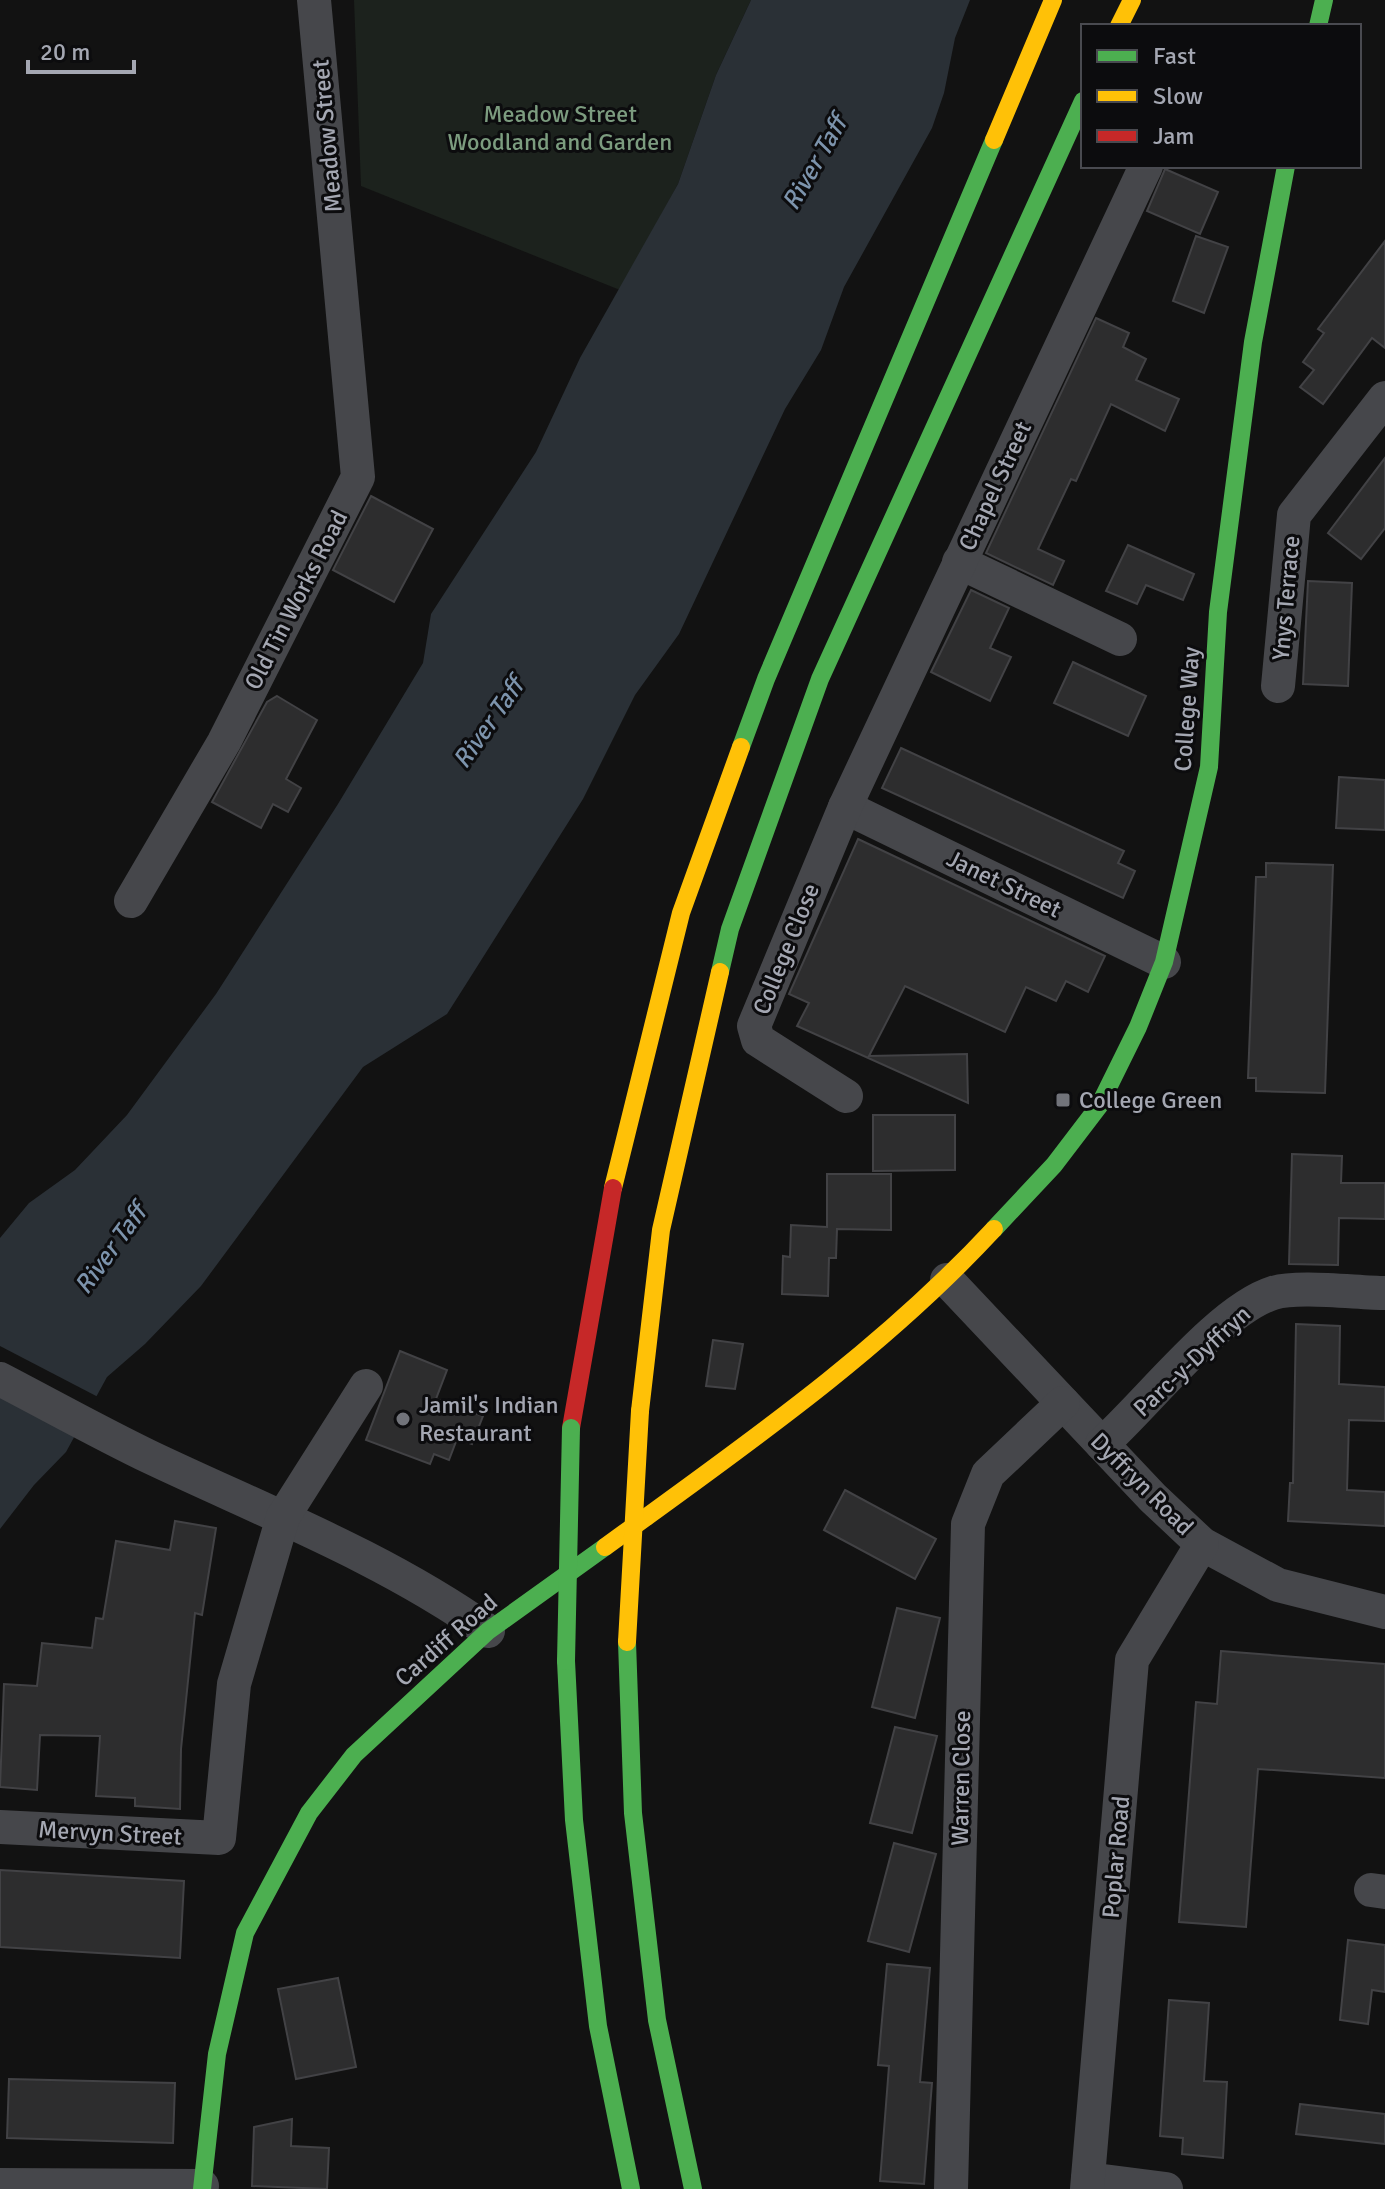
<svg xmlns="http://www.w3.org/2000/svg" width="1385" height="2189" font-family="Signika,sans-serif">
<style>
.green{fill:#1c221d}
.water{fill:#2a3036}
.pier{fill:#121212}
.building{fill:#2d2d2e;stroke:#424245;stroke-width:2}
.lines{fill:none;stroke-linecap:round;stroke-linejoin:round}
.street{stroke:#46474b;stroke-width:34}
.fast{stroke:#4caf50;stroke-width:18}
.slow{stroke:#ffc107;stroke-width:18}
.jam{stroke:#c62828;stroke-width:18}
.fast-bridge{stroke:#4caf50;stroke-width:18}
.slow-bridge{stroke:#ffc107;stroke-width:18}
.poi-dot{fill:#71737a;stroke:#0c0c0e;stroke-width:3}
.labels{text-anchor:middle;stroke-width:6;stroke-linejoin:round;paint-order:stroke}
.park-label{font-size:24px;fill:#7c9c7f;stroke:#0c0c0e}
.street-label{font-size:24px;fill:#a4a7b2;stroke:#0c0c0e}
.poi-label{font-size:24px;fill:#a4a7b2;stroke:#0c0c0e;text-anchor:start}
.water-label{font-size:26px;font-style:italic;fill:#7c93ac;stroke:#0c0c0e}
</style>
<rect width="100%" height="100%" fill="#121212"/>
<!-- green -->
<path class="green" d="M354 0H751L716 75 678 184 620 290 361 186Z"/>
<!-- water -->
<path class="water" d="M751 0H970L955 38 944 93 932 128 844 287 821 350 785 409 679 634 635 695 583 799 468 981 447 1014 363 1067 201 1286 145 1344 107 1377 66 1452 34 1485 0 1529V1238L29 1203 75 1170 127 1115 216 994 338 804 423 663 431 614 536 452 580 358 678 184 716 75Z"/>
<!-- pier -->
<path class="pier" d="M0 1346 100 1398 81 1433 0 1392Z"/>
<!-- building -->
<g class="building">
<path d="M1165 169 1218 192 1200 234 1147 211Z"/>
<path d="M1196 236 1228 247 1204 313 1173 301Z"/>
<path d="M1385 241V348L1372 338 1323 404 1300 387 1314 370 1303 362 1324 333 1318 329Z"/>
<path d="M1096 318 1129 333 1123 347 1146 359 1136 380 1179 399 1165 431 1111 404 1076 481 1071 479 1038 549 1064 561 1053 585 986 553Z"/>
<path d="M1385 458V528L1361 559 1328 533Z"/>
<path d="M371 496 433 529 394 602 333 570Z"/>
<path d="M1128 545 1194 574 1183 600 1146 585 1137 604 1106 591Z"/>
<path d="M1308 581 1352 583 1348 686 1303 684Z"/>
<path d="M971 590 1009 608 990 648 1011 657 990 701 931 672Z"/>
<path d="M1073 662 1146 696 1128 736 1054 703Z"/>
<path d="M277 696 317 720 286 779 301 788 288 812 273 804 261 828 212 802 267 702Z"/>
<path d="M901 748 1124 851 1118 863 1135 871 1123 898 882 788Z"/>
<path d="M1339 777 1385 780V830L1336 828Z"/>
<path d="M858 839 1105 956 1088 992 1066 981 1056 1001 1026 987 1005 1032 905 986 869 1056 967 1054 968 1103 797 1026 809 1003 789 994Z"/>
<path d="M1266 863 1333 865 1325 1093 1256 1091V1078H1248L1256 877H1266Z"/>
<path d="M873 1115H955V1170L873 1171Z"/>
<path d="M1292 1154 1342 1156 1341 1183H1385V1219L1339 1218 1338 1265 1289 1264Z"/>
<path d="M827 1174H891V1230L837 1229 836 1258H829L828 1296 782 1294 783 1256 790 1257 791 1225 827 1227Z"/>
<path d="M1296 1324 1340 1326 1339 1384 1385 1387V1421L1349 1420 1347 1490 1385 1492V1526L1288 1521 1290 1483H1293Z"/>
<path d="M713 1340 743 1344 735 1389 706 1386Z"/>
<path d="M400 1351 447 1370 436 1399 483 1416 472 1444 457 1439 449 1460 434 1454 430 1464 366 1440Z"/>
<path d="M845 1490 936 1539 915 1579 824 1530Z"/>
<path d="M175 1521 216 1528 202 1615 195 1613 181 1749 180 1809 135 1806V1798L96 1796 100 1736 40 1735 37 1790 0 1787 4 1684 37 1686 42 1643 92 1648 96 1618 103 1619 116 1541 170 1550Z"/>
<path d="M897 1608 940 1618 915 1718 872 1707Z"/>
<path d="M1221 1651 1385 1664V1778L1258 1769 1246 1927 1179 1922 1196 1702 1217 1704Z"/>
<path d="M895 1727 937 1736 912 1833 870 1823Z"/>
<path d="M894 1843 936 1854 909 1952 868 1941Z"/>
<path d="M0 1870 184 1881 180 1958 0 1947Z"/>
<path d="M1348 1940 1385 1945V1992L1372 1990 1368 2024 1340 2020Z"/>
<path d="M887 1964 930 1968 920 2082 932 2083 924 2184 880 2181 889 2066 878 2065Z"/>
<path d="M338 1978 356 2067 296 2079 278 1989Z"/>
<path d="M1169 2000 1209 2003 1204 2081 1227 2082 1223 2158 1182 2154 1183 2138 1160 2136Z"/>
<path d="M9 2079 175 2083 173 2143 7 2138Z"/>
<path d="M1300 2104 1385 2114V2144L1296 2134Z"/>
<path d="M292 2119 291 2146 329 2148 327 2189 252 2186 254 2127Z"/>
</g>
<g class="lines">
<!-- street -->
<g class="street">
<path d="M959 562 1120 639"/>
<path d="M1278 686 1294 515 1385 398"/>
<path d="M845 807 1164 962"/>
<path d="M131 901 224 742 358 477 314 0"/>
<path d="M846 1096 758 1040 754 1026 845 807 1146 166"/>
<path d="M947 1280 1153 1498 1202 1544 1278 1585 1385 1612"/>
<path d="M0 1379C50 1405 100 1433 152 1458 266 1512 385 1558 488 1631"/>
<path d="M1102 1444C1147 1404 1219 1310 1273 1293 1297 1285 1358 1293 1385 1293"/>
<path d="M0 1827 219 1838 234 1684 283 1517 366 1386"/>
<path d="M1371 1890 1385 1892"/>
<path d="M1088 2179 1166 2189"/>
<path d="M0 2185 202 2186"/>
<path d="M951 2189 968 1524 988 1474 1063 1403"/>
<path d="M1087 2189 1132 1660 1202 1544"/>
</g>
<!-- fast -->
<g class="fast">
<path d="M1318 26 1324 0"/>
<path d="M741 747 766 679 994 140"/>
<path d="M720 972 730 929 820 679 1083 101"/>
<path d="M994 1229 1054 1165 1099 1106 1138 1027 1164 962 1209 767 1218 612 1253 342 1286 166"/>
<path d="M627 1642 633 1813 657 2020 693 2189"/>
<path d="M566 1661 574 1820 598 2026 631 2189"/>
<path d="M202 2189 217 2054 245 1933 309 1813 354 1755 488 1631 605 1547"/>
</g>
<!-- slow -->
<g class="slow">
<path d="M1119 26 1132 0"/>
<path d="M994 140 1053 0"/>
<path d="M613 1188 681 913 741 747"/>
<path d="M640 1411 661 1230 720 972"/>
<path d="M605 1547C741 1448 879 1353 994 1229"/>
</g>
<!-- jam -->
<path class="jam" d="M571 1428 613 1188"/>
<!-- fast-bridge -->
<path class="fast-bridge" d="M566 1661 571 1428"/>
<!-- slow-bridge -->
<path class="slow-bridge" d="M627 1642 640 1411"/>
</g>
<!-- markers -->
<g class="poi-dot">
<rect x="1055" y="1092" width="16" height="16" rx="4"/>
<circle cx="403" cy="1419" r="8"/>
</g>
<g class="labels">
<!-- park labels -->
<g class="park-label">
<text x="560" y="122">Meadow Street<tspan x="560" dy="28">Woodland and Garden</tspan></text>
</g>
<!-- street labels -->
<g class="street-label">
<text transform="translate(327 136) rotate(-95)" y="8">Meadow Street</text>
<text transform="translate(995 486) rotate(-65)" y="8">Chapel Street</text>
<text transform="translate(1286 598) rotate(-85)" y="8">Ynys Terrace</text>
<text transform="translate(296 600) rotate(-63)" y="8">Old Tin Works Road</text>
<text transform="translate(1187 709) rotate(-86)" y="8">College Way</text>
<text transform="translate(1004 884) rotate(26)" y="8">Janet Street</text>
<text transform="translate(786 949) rotate(-68)" y="8">College Close</text>
<text transform="translate(1192 1361) rotate(-43)" y="8">Parc-y-Dyffryn</text>
<text transform="translate(1142 1484) rotate(45)" y="8">Dyffryn Road</text>
<text transform="translate(446 1640) rotate(-41)" y="8">Cardiff Road</text>
<text transform="translate(961 1778) rotate(-89)" y="8">Warren Close</text>
<text transform="translate(110 1833) rotate(3)" y="8">Mervyn Street</text>
<text transform="translate(1116 1857) rotate(-85)" y="8">Poplar Road</text>
</g>
<!-- poi labels -->
<g class="poi-label">
<text x="1079" y="1108">College Green</text>
<text x="419" y="1413">Jamil's Indian<tspan x="419" dy="28">Restaurant</tspan></text>
</g>
<!-- water labels -->
<g class="water-label">
<text transform="translate(814 163) rotate(-60)" y="9">River Taff</text>
<text transform="translate(488 723) rotate(-55)" y="9">River Taff</text>
<text transform="translate(110 1249) rotate(-54)" y="9">River Taff</text>
</g>
</g>
<!-- legend -->
<rect x="1081" y="24" width="280" height="144" fill="#0c0c0e" stroke="#494a50" stroke-width="2"/>
<rect x="1097" y="50" width="40" height="12" fill="#4caf50" stroke="#494a50" stroke-width="2"/>
<text x="1153" y="64" font-size="24" fill="#a4a7b2">Fast</text>
<rect x="1097" y="90" width="40" height="12" fill="#ffc107" stroke="#494a50" stroke-width="2"/>
<text x="1153" y="104" font-size="24" fill="#a4a7b2">Slow</text>
<rect x="1097" y="130" width="40" height="12" fill="#c62828" stroke="#494a50" stroke-width="2"/>
<text x="1153" y="144" font-size="24" fill="#a4a7b2">Jam</text>
<!-- scale -->
<path d="M28 60v12h106v-12" fill="none" stroke="#a4a7b2" stroke-width="4"/>
<text x="40" y="60" font-size="24" fill="#a4a7b2" stroke="#0c0c0e" stroke-width="6" paint-order="stroke">20 m</text>
</svg>
